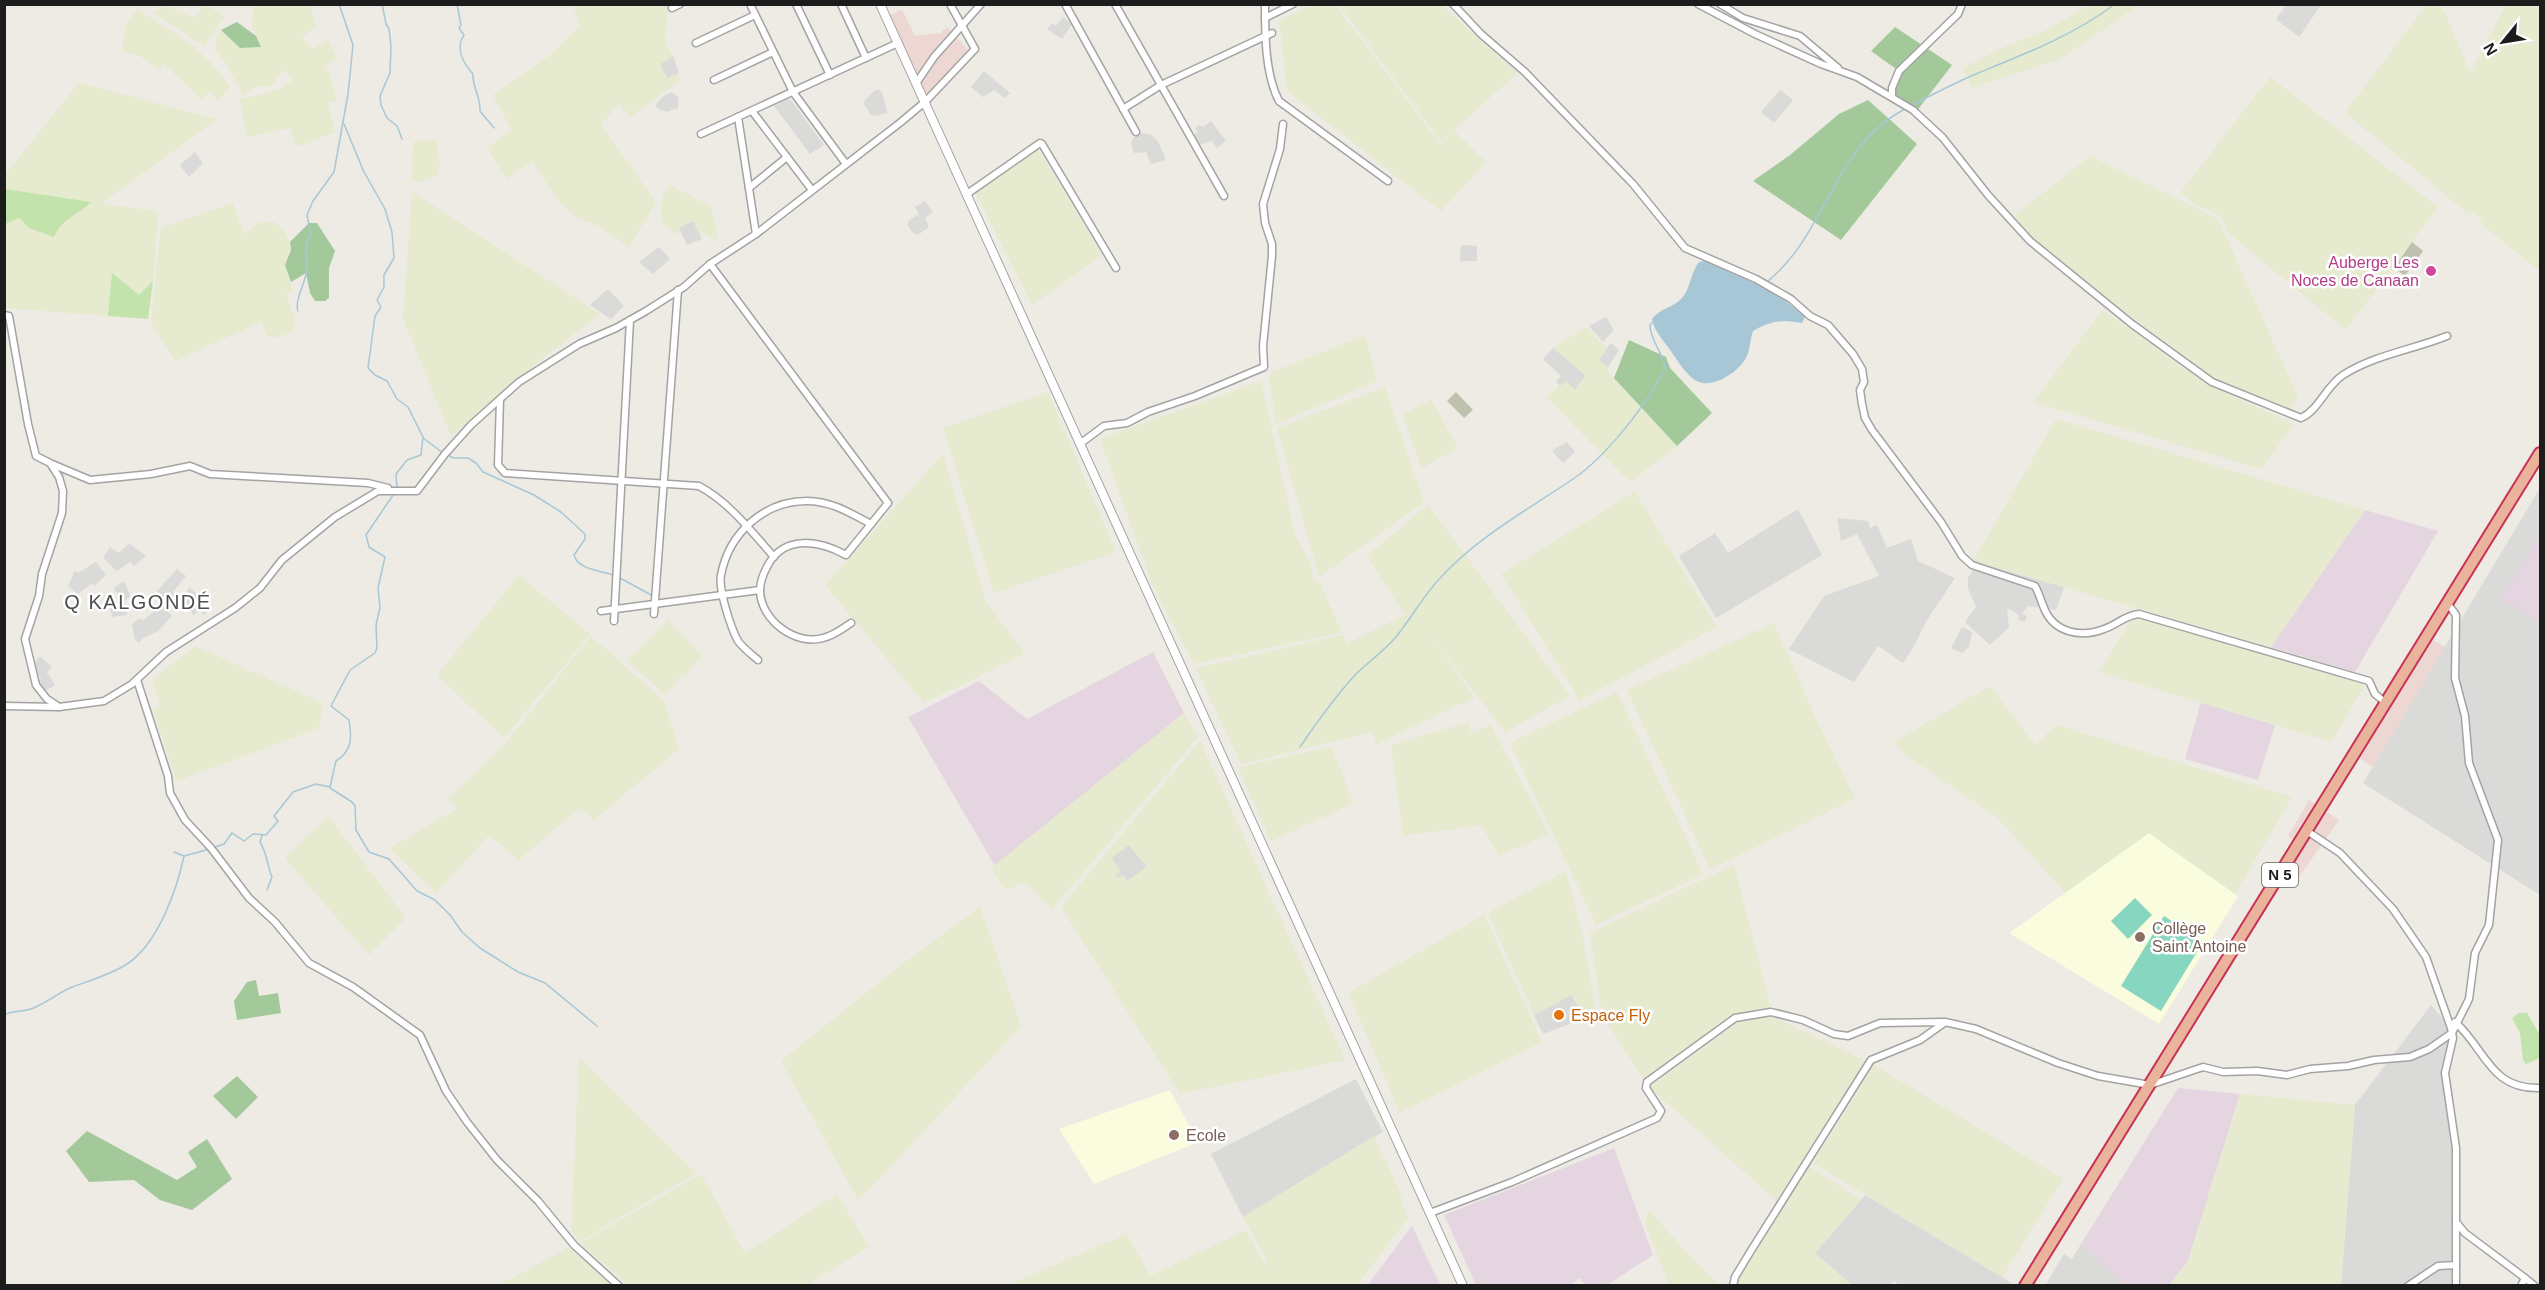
<svg xmlns="http://www.w3.org/2000/svg" width="2545" height="1290" font-family="Helvetica,sans-serif">
<style>
.residential{fill:#dadad9}
.commercial{fill:#edd7d3}
.industrial{fill:#e5d5e1}
.education{fill:#f9fcdd}
.construction{fill:#bfc1af}
.farmland{fill:#e6eacf;fill-rule:evenodd}
.grass{fill:#c2e3ac}
.forest{fill:#a3c99b}
.pitch{fill:#87d6c0}
.water{fill:#a7c7d7}
.lines{fill:none;stroke-linecap:round;stroke-linejoin:round}
.stream{stroke:#a7c7d7;stroke-width:1.5}
.minor-casing{stroke:#a3a3a3;stroke-width:9}
.tertiary-casing{stroke:#a3a3a3;stroke-width:10}
.trunk-casing{stroke:#c93256;stroke-width:14}
.minor{stroke:#fff;stroke-width:6}
.tertiary{stroke:#fff;stroke-width:8}
.trunk{stroke:#eab49c;stroke-width:10}
.hotel-dot{fill:#d1479c;stroke:#fff;stroke-width:2}
.education-dot{fill:#8d6e63;stroke:#fff;stroke-width:2}
.food-dot{fill:#e8710a;stroke:#fff;stroke-width:2}
.labels{text-anchor:middle;stroke-width:5;stroke-linejoin:round;paint-order:stroke}
.shield{fill:#fff;stroke:#606060;stroke-width:1.5}
.shield-label{font-size:15px;font-weight:bold;fill:#1c1c1c}
.hotel-label{font-size:16px;fill:#b23c85;stroke:#fff;text-anchor:end}
.education-label{font-size:16px;fill:#785e54;stroke:#fff;text-anchor:start}
.food-label{font-size:16px;fill:#c56008;stroke:#fff;text-anchor:start}
.quarter-label{font-size:20px;letter-spacing:1.5px;fill:#4f4f4f;stroke:#fff}
</style>
<rect width="100%" height="100%" fill="#edebe3"/>
<!-- residential -->
<g class="residential">
<path d="M2287 4 2321 5 2299 37 2276 19Z"/>
<path d="M1063 17 1072 24 1062 39 1047 29 1052 23 1056 26Z"/>
<path d="M673 56 679 73 667 79 660 64Z"/>
<path d="M984 71 1010 93 1005 98 994 90 983 97 971 87Z"/>
<path d="M875 90H880L883 95 887 113 877 116 871 115 864 104 865 100Z"/>
<path d="M1780 90 1793 100 1774 123 1761 112Z"/>
<path d="M672 92 678 97V108L667 112 657 108 656 104 665 95Z"/>
<path d="M787 99 791 100 824 145 810 154 774 106Z"/>
<path d="M1211 121 1226 141 1217 148 1212 141 1199 145 1193 135 1198 132 1195 128 1200 125 1203 127Z"/>
<path d="M1141 133 1150 134 1158 141 1166 160 1151 164 1146 152 1134 153 1131 142 1135 136Z"/>
<path d="M195 152 203 163 189 177 180 165Z"/>
<path d="M925 201 933 212 925 218 929 227 918 235 912 232 908 226V221L919 214 915 207Z"/>
<path d="M693 221 702 239 687 245 679 228Z"/>
<path d="M1461 245 1477 246V261H1460Z"/>
<path d="M659 247 670 259 653 274 639 262Z"/>
<path d="M608 289 624 306 611 319 590 305Z"/>
<path d="M1606 317 1614 330 1603 342 1589 326Z"/>
<path d="M1611 343 1619 350 1608 367 1598 360Z"/>
<path d="M1553 348 1586 375 1575 390 1566 382 1560 386 1556 382 1561 376 1543 359Z"/>
<path d="M1567 442 1575 452 1563 463 1553 452 1554 449Z"/>
<path d="M2540 488V895L2363 783Z"/>
<path d="M1798 509 1822 555 1716 618 1679 556 1715 533 1728 553Z"/>
<path d="M1837 518 1868 521 1870 528 1877 525 1887 548 1911 539 1918 561 1955 578 1927 620 1912 650 1903 663 1878 646 1854 682 1789 649 1824 596 1879 576 1857 534 1841 541Z"/>
<path d="M129 543 146 556 134 566 130 562 117 571 103 558 110 547 119 553Z"/>
<path d="M96 562 106 575 95 585 91 584 78 594 68 586 75 571 78 573Z"/>
<path d="M1990 566 2064 587 2056 610 2028 606 2022 614 2027 616 2025 622 2018 620 2019 615 2007 608 2009 627 1990 645 1965 622 1976 607 1968 588V578L1975 567 1988 572Z"/>
<path d="M177 569 186 576 173 592 177 596 168 604 157 591Z"/>
<path d="M124 581 131 597 125 600 127 615 112 617 109 604 121 601 114 588Z"/>
<path d="M190 587 210 610 204 615 199 610 194 615 179 601Z"/>
<path d="M161 605 172 616 158 631 143 638 139 643 135 640 132 624 139 619 144 620Z"/>
<path d="M1962 627 1972 632 1969 647 1962 653 1951 648Z"/>
<path d="M40 656 52 667 47 672 55 685 43 692 36 682 41 678 31 667Z"/>
<path d="M1129 845 1147 867 1127 881 1123 876 1117 879 1115 875 1120 872 1111 858Z"/>
<path d="M1571 995 1586 1018 1543 1034 1534 1015Z"/>
<path d="M2431 1005 2451 1028 2453 1038 2445 1073 2454 1125 2456 1285 2341 1286 2355 1105Z"/>
<path d="M1356 1079 1383 1132 1243 1217 1211 1154Z"/>
<path d="M1865 1195 2002 1277 2012 1284 2011 1286H1901L1894 1281 1889 1285H1852L1815 1253Z"/>
<path d="M2081 1244 2126 1285 2045 1286 2064 1254 2072 1259Z"/>
</g>
<!-- commercial -->
<g class="commercial">
<path d="M902 9 915 36 940 33 947 27 971 53 926 101 886 17Z"/>
<path d="M2427 637 2445 647 2373 767 2354 755Z"/>
<path d="M2309 800 2339 820 2299 877 2284 868 2299 844 2288 836Z"/>
</g>
<!-- industrial -->
<g class="industrial">
<path d="M2365 510 2438 531 2355 672 2271 647Z"/>
<path d="M2540 535V623L2501 599Z"/>
<path d="M1153 652 1184 713 995 866 908 717 979 681 1027 719Z"/>
<path d="M2201 702 2275 725 2258 780 2185 759Z"/>
<path d="M2178 1088 2240 1094 2188 1261 2169 1285H2126L2081 1244Z"/>
<path d="M1614 1148 1653 1255 1607 1285H1586L1579 1278 1571 1285H1476L1444 1215Z"/>
<path d="M1412 1226 1440 1285H1368Z"/>
</g>
<!-- education -->
<g class="education">
<path d="M2149 833 2238 896 2159 1024 2009 933Z"/>
<path d="M1170 1090 1198 1142 1094 1184 1059 1129Z"/>
</g>
<!-- construction -->
<g class="construction">
<path d="M2412 242 2423 251 2405 276 2394 268Z"/>
<path d="M1456 392 1473 410 1464 418 1447 401Z"/>
</g>
<!-- farmland -->
<g class="farmland">
<path d="M2427 4 2438 5 2445 12 2470 73 2506 5H2540V271L2486 228 2475 212 2469 214 2347 114V110Z"/>
<path d="M207 5 224 17 204 46 154 13 165 5 195 18 203 5Z"/>
<path d="M254 5H310L316 27 302 37 313 49 328 40 337 58 326 64 337 100 328 103 335 132 301 146 295 144 290 128 247 137 240 97 248 98 281 88 293 80 285 69 270 87 257 86 243 95 226 63 215 50 216 37 221 30 240 48 260 47 252 23Z"/>
<path d="M573 5H668L665 43 673 56 660 64 667 78 679 73 680 80 630 117 619 103 601 125 656 202 629 247 599 226 576 217 559 202 532 161 507 179 487 148 511 130 493 95 550 55 580 25Z"/>
<path d="M1313 5H1335L1441 145 1450 134 1441 141 1339 5H1441L1517 73 1454 130 1486 162 1441 211 1287 91 1279 20Z"/>
<path d="M2090 5H2139L2060 59 1971 88 1963 68 2008 45 2041 33Z"/>
<path d="M137 9 193 46 215 67 230 86 218 101 209 91 202 100 164 64 158 70 140 56 122 50 126 25Z"/>
<path d="M2270 77 2438 207 2346 330 2228 233 2221 216 2194 204 2180 193Z"/>
<path d="M79 83 217 119 102 203 158 212 153 281 139 296 112 274 108 316 5 308V224L19 218 29 228 57 229 70 216 76 214 90 202 5 189 4 176Z"/>
<path d="M428 140 436 141 440 163 436 177 417 182 412 180 413 142Z"/>
<path d="M1038 149 1102 255 1032 305 975 192Z"/>
<path d="M2090 156 2218 219 2298 397 2289 409 2213 377 2047 254 2014 216Z"/>
<path d="M670 185 710 206 716 225 717 240 699 232 693 221 679 227 681 233 678 234 665 227 661 219 662 198Z"/>
<path d="M412 192 600 314 534 365 451 436 403 319Z"/>
<path d="M233 203 244 234 257 224 266 221 274 222 284 231 290 242 287 275 293 290 286 294 296 323 291 332 274 338 268 337 261 322 175 361 151 322 161 228Z"/>
<path d="M2103 310 2209 386 2294 424 2261 469 2033 402Z"/>
<path d="M1586 327 1607 349 1599 360 1608 367V372L1677 446 1630 482 1546 397 1566 381 1575 390 1586 376 1553 348Z"/>
<path d="M1362 337 1366 338 1377 381 1276 424 1269 378 1272 372Z"/>
<path d="M1261 381 1295 535 1310 563 1314 579 1319 582 1342 632 1194 664 1153 586 1100 439Z"/>
<path d="M1385 387 1424 502 1319 577 1277 428Z"/>
<path d="M1048 392 1116 552 994 593 943 428Z"/>
<path d="M1431 400 1458 448 1422 468 1402 415Z"/>
<path d="M2056 419 2365 510 2271 647 1973 561Z"/>
<path d="M943 454 986 602 1025 654 924 703 825 585Z"/>
<path d="M1635 492 1717 627 1580 700 1501 574Z"/>
<path d="M1428 505 1570 696 1505 732 1433 638 1474 698 1376 744 1372 732 1241 764 1196 668 1343 635 1346 644 1405 615 1367 556Z"/>
<path d="M519 575 590 634 504 738 437 675Z"/>
<path d="M2134 615 2183 630 2365 685 2331 742 2099 672Z"/>
<path d="M668 620 702 656 685 675 683 673 666 695 627 661Z"/>
<path d="M1774 623 1815 717 1855 799 1710 869 1627 690Z"/>
<path d="M591 636 664 701 679 749 594 820 579 808 519 860 489 835 436 893 390 848 458 808 448 799 505 744Z"/>
<path d="M195 646 323 703 319 728 201 772 200 771 177 782 153 711 161 705 152 683 154 678Z"/>
<path d="M1990 686 2035 745 2056 725 2292 797 2235 894 2149 833 2065 893 1997 817 1904 754 1894 742Z"/>
<path d="M1617 692 1703 874 1596 925 1510 743Z"/>
<path d="M1184 713 1198 737 1052 909 1025 882 1006 890 991 868Z"/>
<path d="M1469 722 1471 733 1491 725 1549 834 1499 856 1481 825 1403 836 1391 745Z"/>
<path d="M1200 741 1345 1060 1180 1094 1061 907ZM1129 845 1147 867 1127 881 1123 875 1117 878 1115 875 1121 872 1112 858Z"/>
<path d="M1331 746 1354 803 1271 841 1238 768Z"/>
<path d="M328 816 406 918 369 955 285 858Z"/>
<path d="M1734 865 1771 1009 1733 1014 1644 1080 1602 1015 1590 933Z"/>
<path d="M1566 871 1583 938 1596 1015 1586 1018 1571 995 1534 1015 1488 913Z"/>
<path d="M980 907 1021 1026 898 1159 858 1200 781 1061 905 962Z"/>
<path d="M1484 915 1542 1042 1400 1112 1348 993Z"/>
<path d="M1771 1016 1866 1061 1779 1203 1649 1087 1739 1022Z"/>
<path d="M579 1057 696 1173 580 1241 571 1230Z"/>
<path d="M1874 1065 2063 1179 2002 1277 1813 1163Z"/>
<path d="M2240 1094 2355 1105 2341 1285H2169L2188 1261Z"/>
<path d="M1374 1136 1402 1196 1399 1198 1408 1218 1357 1285 1017 1286 1015 1282 1127 1234 1150 1276 1246 1230 1266 1266 1267 1261 1243 1217Z"/>
<path d="M1806 1165 1861 1200 1815 1253 1852 1285 1743 1286 1735 1280Z"/>
<path d="M701 1174 745 1253 837 1194 869 1247 806 1285 630 1286 580 1243Z"/>
<path d="M1648 1210 1695 1261 1718 1285H1669L1645 1223Z"/>
<path d="M568 1248 614 1285H499Z"/>
</g>
<!-- grass -->
<g class="grass">
<path d="M5 189 91 202C78 215 61 219 54 237L29 228 19 218 5 224Z"/>
<path d="M112 273 139 295 153 281 148 319 108 316Z"/>
<path d="M2519 1013H2527L2540 1035V1058L2526 1064 2523 1060 2520 1033 2512 1018Z"/>
</g>
<!-- forest -->
<g class="forest">
<path d="M237 22 256 36 261 47 240 48 221 30Z"/>
<path d="M1895 27 1952 65 1916 112 1892 97 1899 71 1871 51Z"/>
<path d="M1868 100 1917 144 1841 240 1753 181 1790 155 1839 114Z"/>
<path d="M309 223H317L335 251 329 268V298L325 301H315L310 293 306 273 291 282 285 265 291 250 290 242Z"/>
<path d="M1629 340 1666 357 1670 368 1712 413 1677 446 1614 378Z"/>
<path d="M256 980 259 996 278 993 281 1013 237 1020 234 1001 247 982Z"/>
<path d="M237 1076 258 1097 236 1119 213 1096Z"/>
<path d="M87 1131 177 1180 197 1167 188 1152 207 1139 232 1179 192 1210 160 1200 134 1180 89 1182 66 1151Z"/>
</g>
<!-- pitch -->
<g class="pitch">
<path d="M2135 898 2152 915 2128 939 2111 921Z"/>
<path d="M2164 916 2203 942 2161 1011 2121 986Z"/>
</g>
<!-- water -->
<path class="water" d="M1704 261C1740 276 1775 290 1805 317L1802 323C1782 320 1771 320 1753 331 1750 339 1750 351 1746 358 1739 371 1715 388 1699 382 1688 378 1677 360 1671 351 1664 341 1654 331 1652 319 1659 309 1671 308 1680 300 1691 290 1690 273 1699 262Z"/>
<g class="lines">
<!-- stream -->
<g class="stream">
<path d="M382 4 386 24 389 29 391 46 390 73 380 96 381 105 387 118 397 126 402 139"/>
<path d="M457 4 461 25 459 28 464 35C455 48 463 63 473 74 472 87 481 97 480 111L494 128"/>
<path d="M1911 106C1933 94 1955 83 1978 73 2025 54 2074 35 2115 4"/>
<path d="M344 124 364 172 385 209 392 232 394 258 384 275V287L377 300 381 307 375 316 368 368 375 375 387 381 397 399 408 407 423 437 421 455 407 460 396 474 397 489"/>
<path d="M1768 281C1828 232 1833 145 1907 108"/>
<path d="M298 311C294 301 306 282 307 269 309 254 301 250 311 235L307 215 313 201 334 172 348 94 353 45 339 4"/>
<path d="M423 438 443 453"/>
<path d="M447 455 454 458H468L476 463 483 472 534 495 561 512 585 534V539L574 555C578 570 600 570 613 575"/>
<path d="M620 578 653 596"/>
<path d="M1300 747C1317 722 1335 697 1355 675 1368 662 1384 651 1395 638 1412 618 1424 594 1442 576 1479 536 1529 509 1573 479 1605 458 1649 402 1665 368 1663 352 1650 341 1650 325L1654 321"/>
<path d="M330 788 352 802 355 806 356 830 369 852 389 859 417 891 435 900 450 915 462 932 480 948 518 972 545 983 597 1026"/>
<path d="M262 835 260 842C267 853 267 865 272 877L267 890"/>
<path d="M215 847 224 844 232 833 244 841 253 834 266 835 278 821 274 816 293 792 316 784 330 787 336 761C352 751 352 738 349 720L331 706 350 670 375 653 377 648 376 625 380 607 378 588 385 557 369 547 366 535 393 495"/>
<path d="M174 852 184 856 210 849"/>
<path d="M4 1015C13 1010 22 1012 31 1009 45 1004 58 993 72 987 91 980 110 975 127 964 158 944 177 889 184 856"/>
</g>
<!-- minor casing -->
<g class="minor-casing">
<g id="minor">
<path d="M750 4 793 92 846 164"/>
<path d="M796 4 830 75"/>
<path d="M841 4 866 58"/>
<path d="M1065 4 1136 132"/>
<path d="M1115 4 1224 196"/>
<path d="M1265 4C1265 35 1265 74 1279 101L1388 181"/>
<path d="M1453 4 1481 34 1525 72 1633 184 1685 248 1756 279 1791 299 1810 316 1828 325 1853 354 1862 369 1864 382 1860 390 1862 404 1865 418 1872 430 1941 522 1962 556 1972 565 2035 586C2039 593 2041 601 2044 608 2054 633 2081 638 2104 629 2117 625 2125 615 2139 614L2369 681 2375 694 2386 703"/>
<path d="M1698 4 1755 34 1821 64 1857 77 1913 110 1943 138 1988 195 2030 241 2132 324 2212 382 2301 418C2319 410 2326 386 2343 375 2374 355 2412 350 2447 336"/>
<path d="M1720 4 1743 18 1800 36 1838 68"/>
<path d="M672 8 680 4"/>
<path d="M1265 18 1293 4"/>
<path d="M696 43 755 15"/>
<path d="M714 80 773 52"/>
<path d="M917 82 934 57 981 4"/>
<path d="M1892 97V88L1899 71 1958 14 1962 4"/>
<path d="M1123 109 1161 85 1272 33"/>
<path d="M752 111 812 190"/>
<path d="M738 117 756 234"/>
<path d="M701 134 898 43"/>
<path d="M749 188 787 157"/>
<path d="M967 194 1040 143 1042 144 1116 268"/>
<path d="M710 264 888 503 846 555C820 541 785 534 768 565 764 572 760 583 760 591 761 620 795 646 823 638 833 636 842 629 851 623"/>
<path d="M4 315 9 316 28 424 36 456 50 463 59 477 63 491 62 513 42 574 39 596 25 639 36 685 47 699 59 707"/>
<path d="M500 400 498 465 505 473 699 486C729 502 752 532 774 557"/>
<path d="M1081 443 1104 426 1127 423 1148 412 1195 396 1264 367 1263 346 1272 256V244L1265 223 1263 204 1280 149 1283 124"/>
<path d="M52 464 90 480 151 474 190 466 210 474 368 483 388 488"/>
<path d="M601 611 760 590"/>
<path d="M654 614 678 290"/>
<path d="M614 621 630 320"/>
<path d="M758 660C751 654 743 648 738 641 731 628 718 589 721 575 729 533 764 501 807 501 831 501 850 513 871 524"/>
<path d="M137 680 168 776 170 793 185 820 211 848 249 898 275 922 309 963 353 987 420 1035 446 1091 467 1122 497 1160 538 1201 574 1245 619 1286"/>
<path d="M4 706 59 707 104 701 132 684 166 652 235 608 260 588 282 560 335 517 378 491H417L445 454 471 425 519 382 579 344 616 328 646 311 684 287 710 264 756 234 901 122 926 101 975 49 950 4"/>
<path d="M2307 831 2340 853 2393 909 2426 957 2451 1028 2453 1038 2445 1073 2456 1148V1286"/>
<path d="M2455 1022C2485 1048 2490 1090 2540 1088"/>
<path d="M1430 1213 1512 1182 1657 1118 1661 1111 1646 1088 1647 1082 1735 1018 1771 1012 1803 1020 1834 1034 1848 1036 1880 1023 1945 1022 1976 1029 2058 1063 2098 1076 2150 1085 2203 1067 2223 1072 2257 1071 2287 1075 2310 1069 2348 1066 2374 1060 2410 1057 2429 1049 2452 1033 2469 999 2475 953 2489 925 2498 840 2469 763 2465 716 2455 678 2456 615 2448 604"/>
<path d="M2456 1222 2465 1233 2525 1278"/>
<path d="M1733 1286 1735 1277 1752 1249 1871 1060 1920 1040 1944 1023"/>
<path d="M2408 1286 2438 1266 2456 1265"/>
<path d="M2521 1286 2525 1278 2535 1286"/>
</g>
</g>
<!-- tertiary casing -->
<g class="tertiary-casing">
<path id="tertiary" d="M880 4 1463 1286"/>
</g>
<!-- trunk casing -->
<g class="trunk-casing">
<path id="trunk" d="M2025 1286 2540 453"/>
</g>
<!-- minor -->
<use href="#minor" class="minor"/>
<!-- tertiary -->
<use href="#tertiary" class="tertiary"/>
<!-- trunk -->
<use href="#trunk" class="trunk"/>
</g>
<!-- markers -->
<circle class="hotel-dot" cx="2431" cy="271" r="6"/>
<g class="education-dot">
<circle cx="2140" cy="937" r="6"/>
<circle cx="1174" cy="1135" r="6"/>
</g>
<circle class="food-dot" cx="1559" cy="1015" r="6"/>
<g class="labels">
<!-- shield labels -->
<rect class="shield" x="2262" y="863" width="36" height="24" rx="4.5"/>
<g class="shield-label">
<text x="2280" y="880">N 5</text>
</g>
<!-- hotel labels -->
<g class="hotel-label">
<text x="2419" y="268">Auberge Les<tspan x="2419" dy="18">Noces de Canaan</tspan></text>
</g>
<!-- education labels -->
<g class="education-label">
<text x="2152" y="934">Collège<tspan x="2152" dy="18">Saint Antoine</tspan></text>
<text x="1186" y="1141">Ecole</text>
</g>
<!-- food labels -->
<g class="food-label">
<text x="1571" y="1021">Espace Fly</text>
</g>
<!-- quarter labels -->
<g class="quarter-label">
<text x="138" y="609">Q KALGONDÉ</text>
</g>
</g>
<!-- border -->
<rect width="2545" height="1290" fill="none" stroke="#1c1c1c" stroke-width="12"/>
<!-- north arrow -->
<g transform="translate(2503 42) rotate(240)" stroke="#ffffff" stroke-width="4.5" paint-order="stroke">
<path d="M0-4.5L10 22L0 15L-10 22Z" fill="#1c1c1c"/>
<text y="-9" font-size="16" font-weight="bold" text-anchor="middle" fill="#1c1c1c">N</text>
</g>
</svg>
